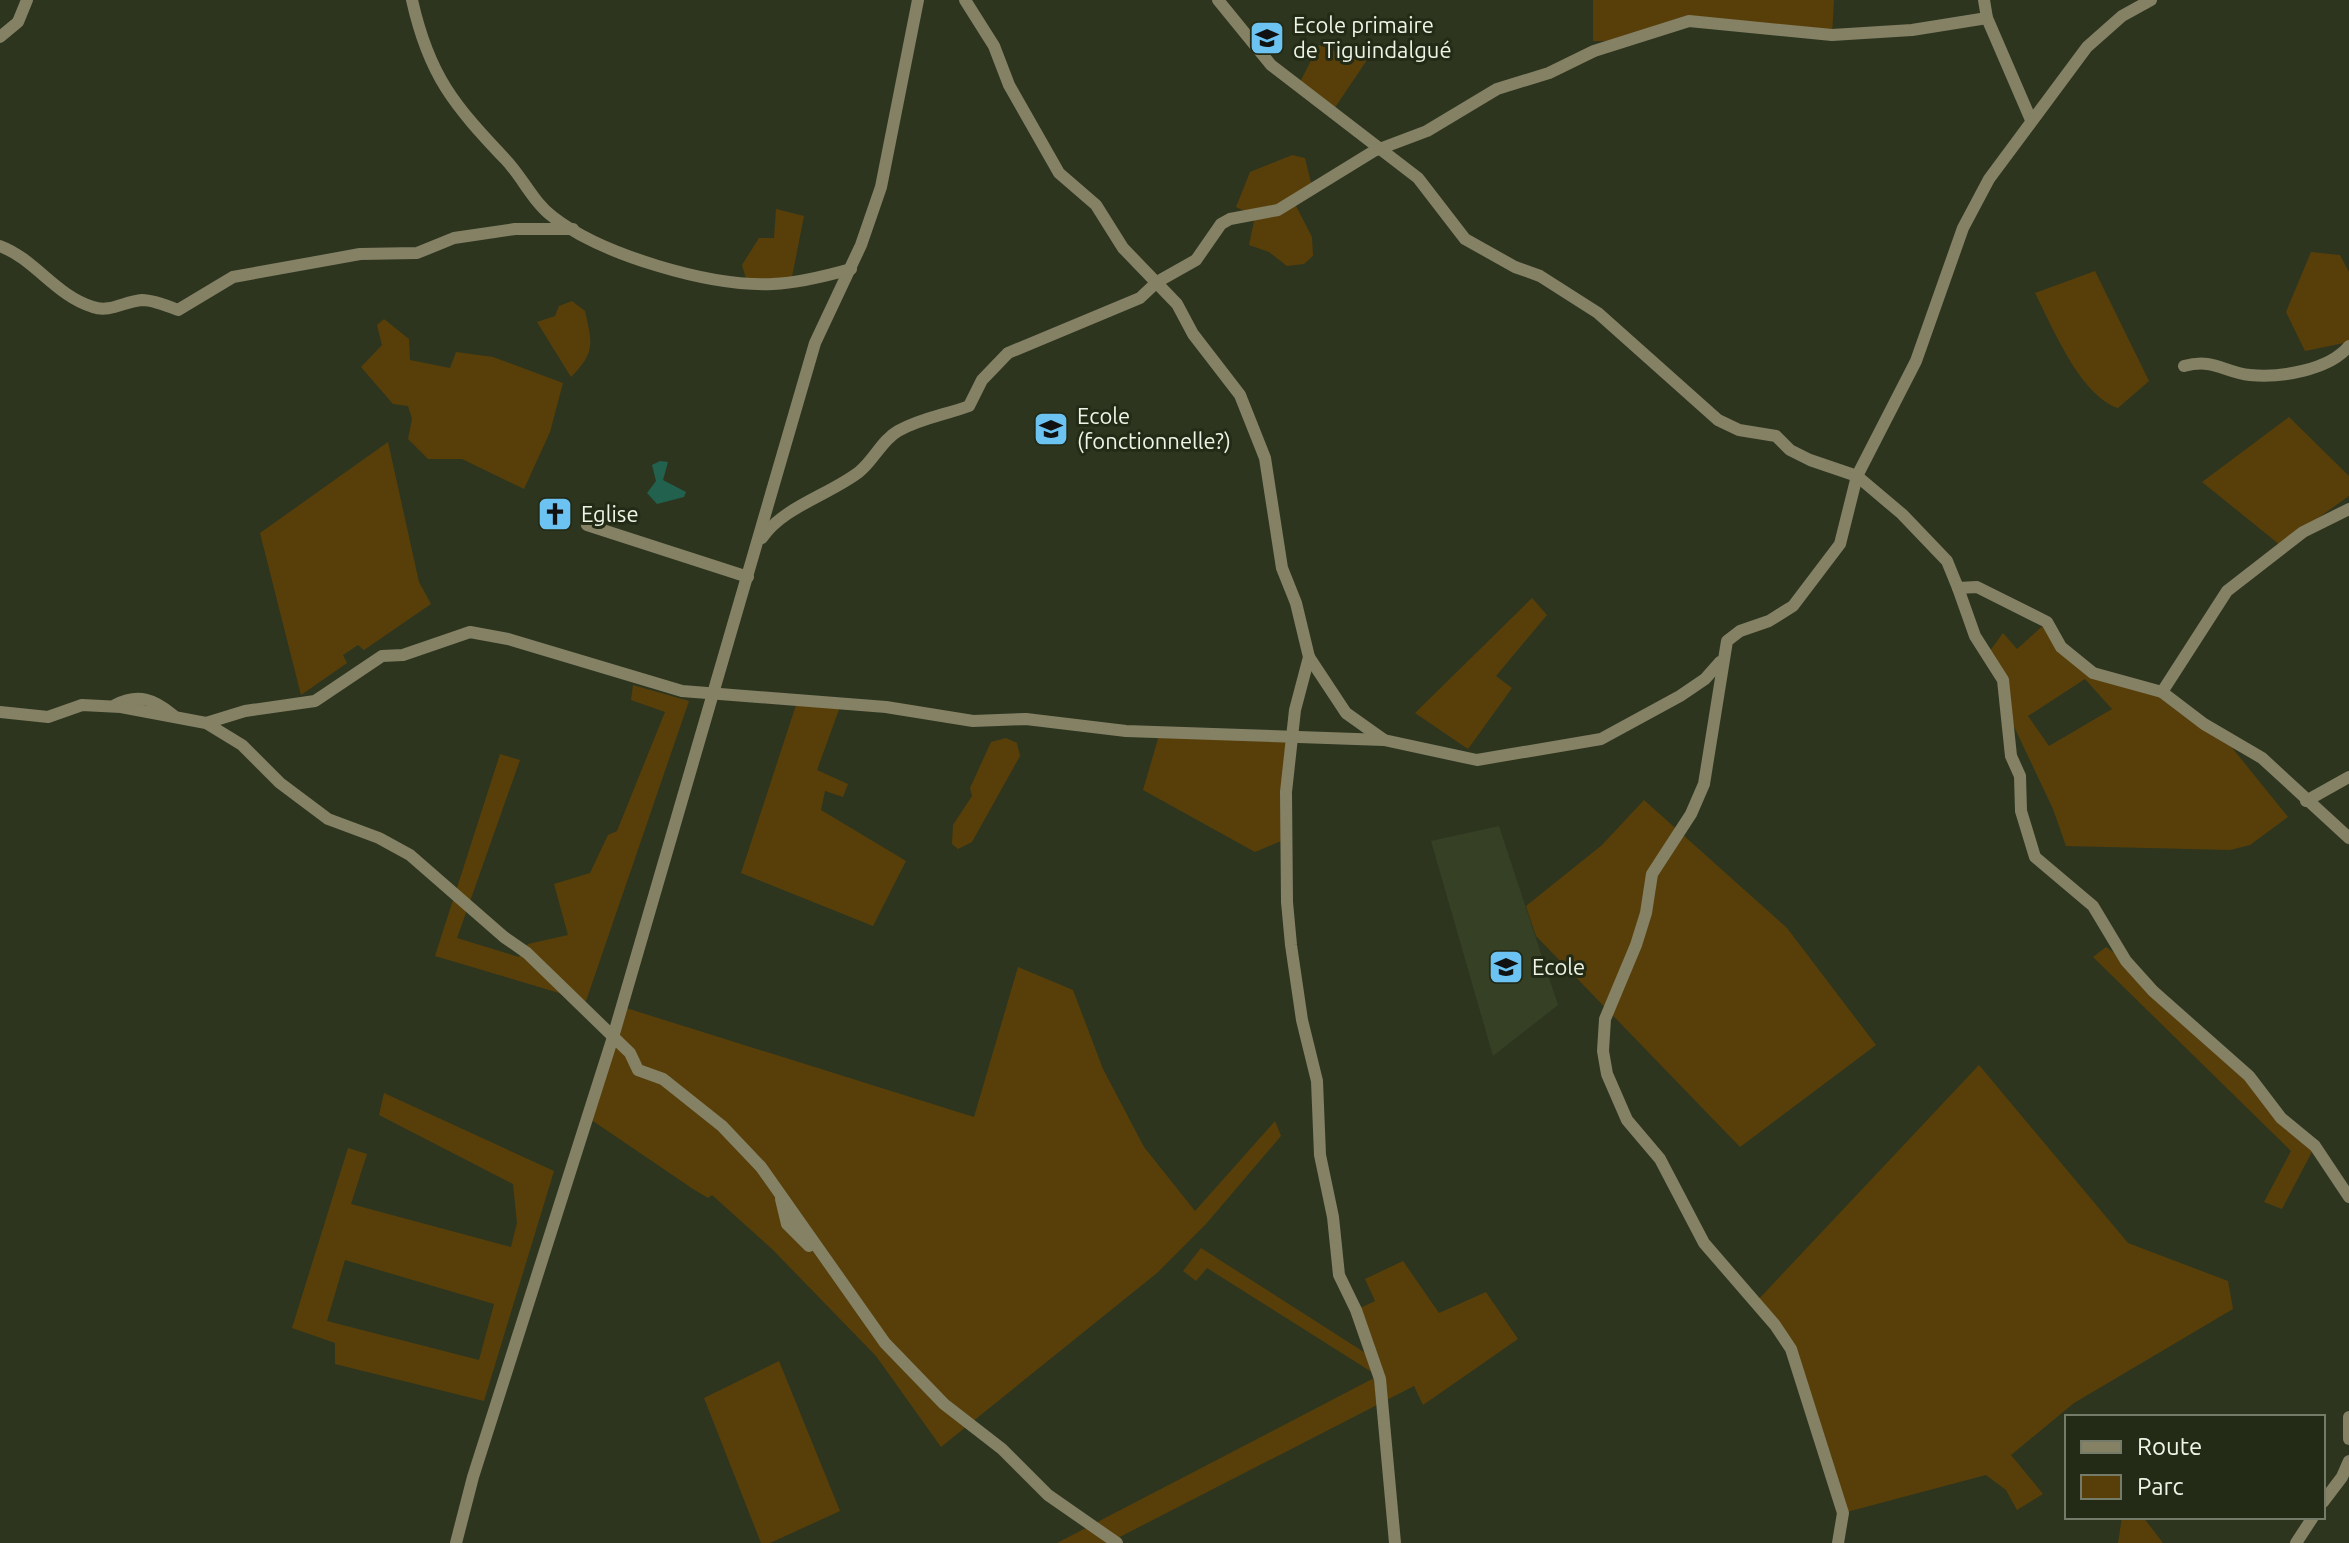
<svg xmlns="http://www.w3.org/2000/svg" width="2349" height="1543" font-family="Ubuntu,sans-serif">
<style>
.built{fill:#364024}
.green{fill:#583f0a;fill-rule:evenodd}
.water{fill:#22614d}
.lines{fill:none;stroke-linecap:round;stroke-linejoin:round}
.minor{stroke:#848165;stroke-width:12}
.labels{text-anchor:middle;stroke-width:6;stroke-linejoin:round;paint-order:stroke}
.poi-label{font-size:22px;fill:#eef4e6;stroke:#232b16;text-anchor:start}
</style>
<rect width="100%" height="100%" fill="#2d351f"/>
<!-- built -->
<path class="built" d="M1499 826 1558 1005 1493 1056 1431 841Z"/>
<!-- green -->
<g class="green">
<path d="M1593 0H1834L1832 35 1689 21 1637 41H1593Z"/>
<path d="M1360 43 1371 54 1334 109 1300 82 1319 45 1347 56Z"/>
<path d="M1292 155 1305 158 1313 191 1294 202 1312 237 1313 256 1304 264 1287 266 1269 252 1249 245 1255 216 1236 207 1250 172Z"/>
<path d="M776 209 804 216 791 282H747L742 265 759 238H774Z"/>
<path d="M2311 252 2340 255 2349 272V342L2305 351 2286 312Z"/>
<path d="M2095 271 2149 381 2118 408C2080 395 2053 328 2035 293Z"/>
<path d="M572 301 585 311C592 343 596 352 571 377L537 322 555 316 559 306Z"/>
<path d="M384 319 409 339 410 360 450 368 456 352 493 357 563 383 550 432 524 489 462 459H428L408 439 412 419 408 406 393 404 361 367 382 345 377 325Z"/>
<path d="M2289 417 2349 476V496L2280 545 2202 482Z"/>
<path d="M388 442 419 582 431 604 364 650 358 645 343 655 347 663 301 695 260 533Z"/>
<path d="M1532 598 1547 615 1496 676 1512 688 1468 749 1415 713Z"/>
<path d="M2047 622 2061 647 2093 673 2157 690 2221 734 2288 817 2250 845 2230 850 2066 846 2053 809 2009 716 2003 680 1987 655 2003 633 2017 649ZM2085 679 2112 709 2049 746 2028 716Z"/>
<path d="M633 685 689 701 586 1001 435 956 500 754 520 760 457 938 519 957 528 944 568 935 554 884 590 873 608 835 617 831 665 712 631 700Z"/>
<path d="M797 702 841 704 817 770 848 784 843 797 825 791 821 810 906 861 873 926 741 873Z"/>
<path d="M1160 732 1293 735 1288 838 1255 852 1143 790Z"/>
<path d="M1006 738 1017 743 1020 756 972 842 958 849 952 844 953 825 972 796 970 788 991 742Z"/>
<path d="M1644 800 1787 928 1876 1045 1740 1147 1536 936 1526 906 1602 845Z"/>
<path d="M2106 947 2126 961 2315 1146 2282 1209 2264 1202 2291 1151 2093 957Z"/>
<path d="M1018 967 1073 990 1103 1069 1144 1147 1195 1211 1275 1121 1281 1136 1206 1224 1157 1273 941 1447 876 1356 772 1249 712 1195 708 1198 693 1189 590 1119 626 1008 974 1117Z"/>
<path d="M1979 1065 2128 1243 2228 1281 2233 1309 2074 1403 2011 1455 2043 1494 2017 1510 2006 1490 1986 1475 1843 1513 1794 1362 1756 1302Z"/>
<path d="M384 1093 554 1171 484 1401 335 1364V1343L292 1328 348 1148 367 1154 351 1204 511 1247 517 1223 513 1184 379 1115ZM345 1260 494 1304 479 1360 327 1321Z"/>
<path d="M1201 1248 1370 1356 1356 1310 1375 1301 1365 1279 1403 1261 1439 1313 1486 1292 1518 1339 1423 1405 1414 1386 1108 1543H1057L1378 1376 1207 1268 1196 1281 1183 1271Z"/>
<path d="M779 1361 840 1511 770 1543H761L704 1398Z"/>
<path d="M2122 1517H2143L2163 1543H2118Z"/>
</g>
<!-- water -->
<path class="water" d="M660 461 668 462 663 480 686 492 684 497 657 504 647 493 656 481 652 465Z"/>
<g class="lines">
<!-- minor -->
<g class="minor">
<path d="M412 0C429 76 454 105 506 160 523 178 533 202 553 217 602 255 710 287 773 284 799 283 826 276 851 269"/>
<path d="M965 0 994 46 1009 85 1059 173 1096 205 1123 248 1177 304 1193 334 1240 395 1265 458 1282 568 1296 603 1309 657 1295 710 1286 792 1287 902 1291 945 1302 1020 1317 1081 1320 1155 1333 1217 1339 1275 1356 1310 1380 1379 1395 1543"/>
<path d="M1218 0 1271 65 1418 178 1465 239 1515 267 1540 276 1598 313 1718 420 1739 430 1776 436 1790 450 1810 460 1857 476 1902 514 1947 561 1958 588 1977 587 2047 622 2061 647 2093 673 2162 692 2204 724 2262 758 2349 838"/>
<path d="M1984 0 1987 18 2031 120"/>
<path d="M0 37 18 22 27 0"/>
<path d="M0 246C35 259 56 296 93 307 110 313 125 301 142 300 152 300 168 306 178 310L233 277 360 254 417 253 454 238 515 229H573"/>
<path d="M2184 366C2214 358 2223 372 2250 375 2281 378 2329 370 2349 346"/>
<path d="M587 525 748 577"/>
<path d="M762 538C783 507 829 495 859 472 874 460 882 440 898 431 921 418 945 415 969 406L982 380 1008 353 1140 298 1157 282 1196 260 1221 224 1230 219 1278 210 1374 151 1427 131 1497 89 1549 73 1594 51 1689 21 1832 35 1912 30 1987 18"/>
<path d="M1958 588 1975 636 2003 680 2011 756 2020 776 2021 811 2035 857 2093 906 2126 961 2153 991 2249 1076 2281 1118 2315 1146 2349 1197"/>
<path d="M1309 657 1346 713 1384 740 1477 760 1601 739 1680 696 1705 679 1720 662"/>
<path d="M2162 692 2227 591 2303 532 2349 509"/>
<path d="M115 705C138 693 154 699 173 715"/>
<path d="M0 712 48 717 82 705 121 707 206 723 242 745 280 783 328 819 379 838 410 855 504 937 527 953 630 1053 638 1070 663 1079 722 1126 761 1167 885 1343 944 1404 1002 1449 1048 1495 1117 1543"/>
<path d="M206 723 245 711 315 701 382 656 403 655 470 632 508 639 682 691 886 707 973 721 1026 719 1126 731 1384 740"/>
<path d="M2306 801 2349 777"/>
<path d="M781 1199 787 1224 809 1246"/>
<path d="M2349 1417V1439"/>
<path d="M2323 1502 2342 1477 2349 1461"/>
<path d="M456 1543 473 1477 613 1037 815 343 861 245 881 187 918 0"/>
<path d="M1838 1543 1843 1513 1791 1349 1775 1325 1704 1243 1660 1159 1627 1120 1607 1074 1603 1051 1605 1019 1636 945 1646 913 1652 874 1691 814 1704 784 1727 641 1740 631 1769 621 1793 606 1840 544 1857 476 1916 361 1963 228 1989 179 2087 47 2122 16 2151 0"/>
<path d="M2296 1543 2313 1517"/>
</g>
</g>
<!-- icons -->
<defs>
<g id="school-square" transform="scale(1.8)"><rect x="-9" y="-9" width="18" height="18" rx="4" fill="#6cc3f2" stroke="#232b16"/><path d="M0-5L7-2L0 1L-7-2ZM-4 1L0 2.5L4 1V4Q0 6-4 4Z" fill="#111"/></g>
<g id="church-square" transform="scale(1.8)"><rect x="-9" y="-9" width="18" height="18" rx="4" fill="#6cc3f2" stroke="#232b16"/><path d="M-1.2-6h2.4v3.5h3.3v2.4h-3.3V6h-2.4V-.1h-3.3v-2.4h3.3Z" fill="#111"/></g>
</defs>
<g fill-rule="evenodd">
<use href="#school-square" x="1267" y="38"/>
<use href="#school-square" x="1051" y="429"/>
<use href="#church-square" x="555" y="514"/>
<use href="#school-square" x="1506" y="967"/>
</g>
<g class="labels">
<!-- poi labels -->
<g class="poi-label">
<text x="1293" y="33">Ecole primaire<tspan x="1293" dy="25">de Tiguindalgué</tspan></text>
<text x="1077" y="424">Ecole<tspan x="1077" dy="25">(fonctionnelle?)</tspan></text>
<text x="581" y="522">Eglise</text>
<text x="1532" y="975">Ecole</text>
</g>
</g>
<!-- legend -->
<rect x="2065" y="1415" width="260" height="104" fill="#232b16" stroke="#747b69" stroke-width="2"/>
<rect x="2081" y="1441" width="40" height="12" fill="#848165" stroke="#747b69" stroke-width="2"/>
<text x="2137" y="1455" font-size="24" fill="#eef4e6">Route</text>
<rect x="2081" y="1475" width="40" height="24" fill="#583f0a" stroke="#747b69" stroke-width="2"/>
<text x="2137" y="1495" font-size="24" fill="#eef4e6">Parc</text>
</svg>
